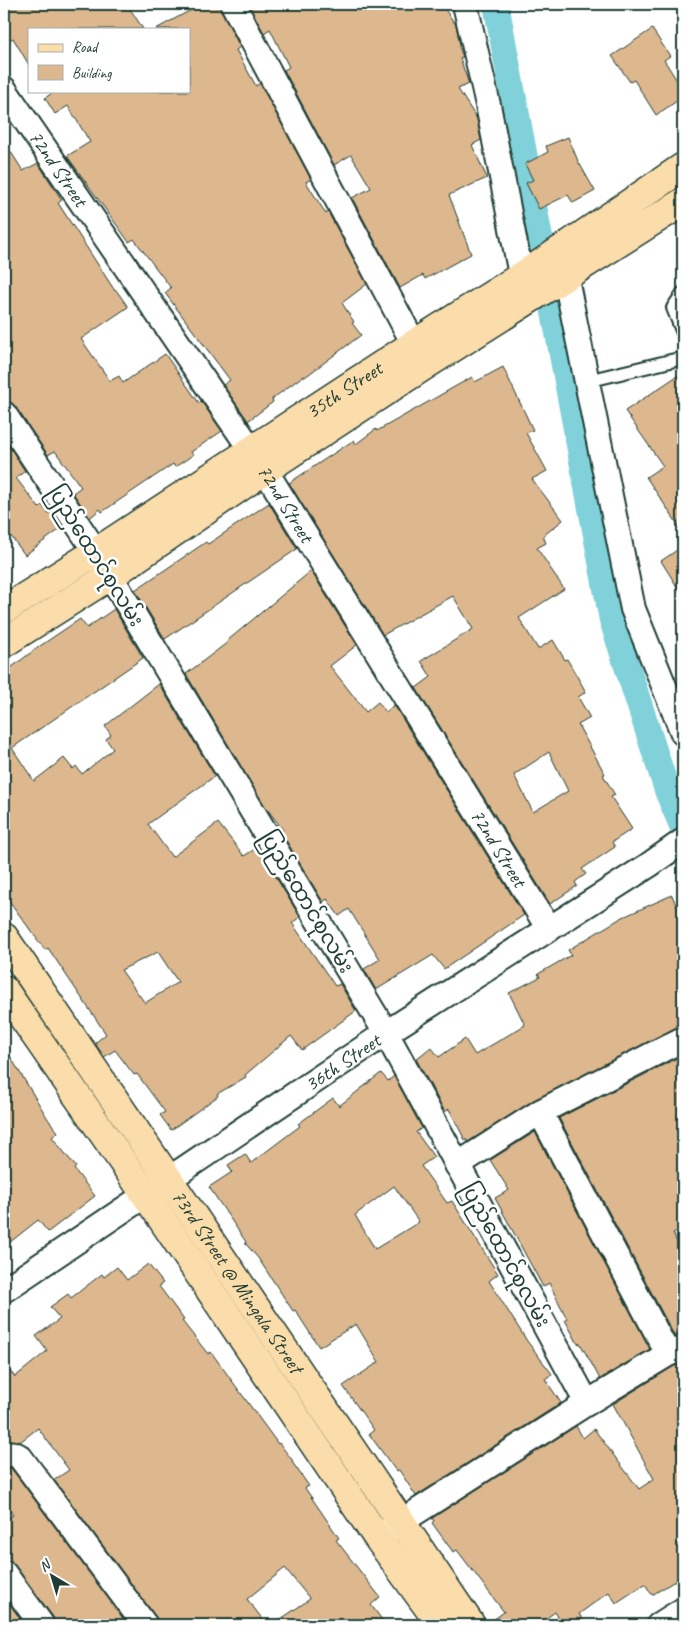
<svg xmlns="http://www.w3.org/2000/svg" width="687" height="1629" font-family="Caveat,'Noto Sans Myanmar',sans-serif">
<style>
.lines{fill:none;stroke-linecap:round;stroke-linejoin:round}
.canal{stroke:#80d1d9;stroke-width:26}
.building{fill:#ddb78e;stroke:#1f3d34;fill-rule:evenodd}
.lane-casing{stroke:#1f3d34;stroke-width:16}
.street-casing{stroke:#1f3d34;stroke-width:28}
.primary-casing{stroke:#1f3d34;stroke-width:31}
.lane{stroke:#fff;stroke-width:12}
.street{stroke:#fff;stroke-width:24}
.primary{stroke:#fbddab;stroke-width:28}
.labels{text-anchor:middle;stroke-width:5;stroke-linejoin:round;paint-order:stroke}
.street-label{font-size:21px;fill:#1f3d34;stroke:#fff}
</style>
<rect width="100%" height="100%" fill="#fff"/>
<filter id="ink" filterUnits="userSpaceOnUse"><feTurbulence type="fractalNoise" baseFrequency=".02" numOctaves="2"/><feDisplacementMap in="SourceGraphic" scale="10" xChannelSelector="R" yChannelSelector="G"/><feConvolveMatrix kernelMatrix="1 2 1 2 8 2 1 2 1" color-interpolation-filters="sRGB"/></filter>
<g filter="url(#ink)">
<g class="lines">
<!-- canal -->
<path class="canal" d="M496 4 612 620 668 793 683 828"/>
</g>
<!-- building -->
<g class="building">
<path d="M4 4H127L143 29H29V65L13 38 4 43Z"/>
<path d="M202 4H219L221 10 240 47 236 50 256 86 260 83 311 179 306 182 326 214 328 212 367 284 342 303 354 322 352 323 361 335 305 377 303 376 272 399 273 402 248 421 223 385 230 380 165 293 171 288 134 239 129 242 67 156 90 142 68 106 55 114 45 98 55 91H189V29H156Z"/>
<path d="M248 4H441L456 25 460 45 459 46 463 57 460 58 469 84 458 89 477 119 481 140 472 145 487 178 449 195 471 254 425 279 423 275 400 288 352 198 371 188 351 155 334 165 284 70 289 67 270 29 264 33Z"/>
<path d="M652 29 670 56 664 60 683 90V97L656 115 634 80 630 82 612 56Z"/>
<path d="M568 137 578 161 595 191 573 203 568 195 539 209 526 183 533 180 525 164 548 152 546 146Z"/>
<path d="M4 141 23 171 38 163 62 200 58 203 115 291 116 290 128 307 81 339 110 381 119 376 123 383 165 354 199 403 201 401 222 431 191 452 193 455 175 467 173 464 102 512 100 509 90 518 73 493 81 487 55 451 48 455 15 406 10 402 4 400Z"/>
<path d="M503 367 533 430 526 433 547 471 532 479 563 520 543 536 546 543 537 548 564 589 519 618 538 649 553 640 565 660 567 659 586 692 578 697 590 718 578 725 605 774 603 775 615 795 611 797 632 829 612 842 615 847 582 869 586 874 575 882 577 886 550 904 416 688 431 677 421 661 473 629 453 596 383 635 289 483 354 440 356 444 376 429 377 431 472 377 475 382ZM549 752 568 791 533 812 514 775Z"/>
<path d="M683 372V532L646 477 663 466 625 411Z"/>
<path d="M4 438 25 471 16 478 39 508 42 505 48 513 52 510 63 527 25 555 4 527Z"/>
<path d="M269 503 297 549 165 639 135 590 206 542 208 544Z"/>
<path d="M683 546V596L661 561Z"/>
<path d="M311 571 357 645 330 666 366 712 378 702 386 712 394 705 524 915 444 969 433 955 376 990 364 969 380 959 349 909 339 916 327 899 323 902 281 832 283 830 264 805 186 674 228 642 227 641Z"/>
<path d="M114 609 143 658 12 748 34 781 64 758 73 769 76 766 82 774 113 749 106 739 111 735 105 726 159 684 215 776 148 824 172 857 218 823 244 856 258 847 300 917 292 923 335 986 340 984 356 1011 302 1050 291 1036 245 1075 246 1077 217 1094 218 1096 171 1130 160 1115 165 1112 137 1074 134 1075 115 1050 104 1057 95 1043 106 1034 48 948 45 950 4 894V673L37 648 80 619 87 628ZM158 952 178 982 145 1003 121 970Z"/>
<path d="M672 895 683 922V1025L677 1027 534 1100 468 1142 467 1140H465L449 1109 445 1112 416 1059 431 1047 439 1057 465 1039 475 1055 525 1025 509 993 540 977 538 974 571 955 568 950 621 918Z"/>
<path d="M4 1046 48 1119 58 1132 52 1137 76 1167 74 1169 95 1196 48 1232 38 1220 4 1247Z"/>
<path d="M683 1055V1229L673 1233 683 1256V1336L675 1337 559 1118Z"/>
<path d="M381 1073 388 1081 394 1076 422 1128 416 1132 434 1157 421 1166 447 1203 452 1201 498 1274 489 1281 527 1341 552 1374 545 1379 561 1403 416 1496 399 1470 396 1471 369 1434 374 1430 343 1386 379 1362 356 1324 319 1347 295 1310 293 1311 258 1258 245 1243 246 1242 209 1187 232 1172 228 1165 245 1154 251 1163 300 1126 298 1124 333 1098 339 1106ZM394 1186 419 1222 375 1249 355 1215Z"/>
<path d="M535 1132 650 1349 600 1379 580 1343 578 1344 565 1320 567 1319 549 1283 543 1287 495 1198 509 1190 490 1160Z"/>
<path d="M148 1264 163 1283 159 1286 184 1320 182 1321 208 1354 211 1352 278 1444 279 1443 293 1461 292 1462 309 1486 305 1488 339 1538 336 1540 380 1597 371 1605 386 1625H272L310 1599 285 1568 247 1599 267 1625H158L156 1617 54 1480 69 1470 38 1428 20 1442 12 1440 4 1441V1364L15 1377 47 1351 36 1336 60 1319 50 1307 68 1294 71 1298 102 1274 104 1277 117 1267 127 1280Z"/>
<path d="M683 1363V1576L652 1595 645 1584 616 1603 609 1592 579 1614 587 1625H563L555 1612 537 1625H486L504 1612 457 1550 453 1552 432 1523 434 1521 432 1518 576 1426 583 1438 594 1429 639 1489 654 1479 613 1404 674 1366Z"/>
<path d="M11 1468 128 1625H55L53 1617 4 1551V1521L13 1515 4 1503V1471Z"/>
<path d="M5 1598 25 1625H4V1599Z"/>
</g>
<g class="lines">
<!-- lane casing -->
<g class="lane-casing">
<g id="lane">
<path d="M683 293 673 308 683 333"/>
<path d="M587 381 683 358"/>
</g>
</g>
<!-- street casing -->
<g class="street-casing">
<g id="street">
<path d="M233 4 414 344"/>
<path d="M465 4 488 105 521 275 527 293"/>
<path id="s1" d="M4 89 265 470 549 929"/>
<path d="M562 259 633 609 683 733"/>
<path d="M4 414 96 552 386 1033 587 1403"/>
<path d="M540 1112 683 1039"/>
<path d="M457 1165 540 1112 668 1354"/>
<path id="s2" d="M4 1290 386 1033 649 865 683 841"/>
<path d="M4 1456C10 1452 14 1453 20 1457L145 1625"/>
<path d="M385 1532 587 1403 668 1354 682 1349"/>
<path d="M4 1573 42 1625"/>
<path d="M659 1625 683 1610"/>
</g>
</g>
<!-- primary casing -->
<g class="primary-casing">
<g id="primary">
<path id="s3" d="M4 610 96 552 414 344 531 270 683 167"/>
<path d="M4 643 110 576 265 470 427 364 683 202"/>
<path id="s4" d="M4 937 471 1625"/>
<path d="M4 990 145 1194 377 1537 441 1625"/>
</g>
</g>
<!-- lane -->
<use href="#lane" class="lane"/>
<!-- street -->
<use href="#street" class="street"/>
<!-- primary -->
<use href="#primary" class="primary"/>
</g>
</g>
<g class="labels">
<!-- street labels -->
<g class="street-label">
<text dy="7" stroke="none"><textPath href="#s1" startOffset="96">72nd Street</textPath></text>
<text dy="7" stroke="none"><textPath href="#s3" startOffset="405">35th Street</textPath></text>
<text dy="7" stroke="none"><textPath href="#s1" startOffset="501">72nd Street</textPath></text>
<text transform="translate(96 556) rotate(58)" y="7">ပြည်ထောင်စုလမ်း</text>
<text dy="7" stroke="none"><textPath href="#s1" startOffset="906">72nd Street</textPath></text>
<text transform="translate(307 902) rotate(59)" y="7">ပြည်ထောင်စုလမ်း</text>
<text dy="7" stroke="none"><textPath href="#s2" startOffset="408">36th Street</textPath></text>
<text transform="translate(506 1255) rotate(61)" y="7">ပြည်ထောင်စုလမ်း</text>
<text dy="7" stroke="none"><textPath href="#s4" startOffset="416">73rd Street @ Mingala Street</textPath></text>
</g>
</g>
<!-- margin -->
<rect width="687" height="1629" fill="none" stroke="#fff" stroke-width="20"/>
<rect x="10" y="10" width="667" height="1609" fill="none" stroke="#1f3d34" stroke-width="2" filter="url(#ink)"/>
<!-- legend -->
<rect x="28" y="28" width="162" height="65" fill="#ffffff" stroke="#a5b1ae"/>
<rect x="38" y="44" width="25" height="8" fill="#fbddab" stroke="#a5b1ae"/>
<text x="72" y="52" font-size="15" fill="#1f3d34">Road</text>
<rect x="38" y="65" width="25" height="15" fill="#ddb78e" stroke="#a5b1ae"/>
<text x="72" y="78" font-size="15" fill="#1f3d34">Building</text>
<!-- north arrow -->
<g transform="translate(52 1576) rotate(322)" stroke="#ffffff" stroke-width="4" paint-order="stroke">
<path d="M0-4L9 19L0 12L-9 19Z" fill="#1f3d34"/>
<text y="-8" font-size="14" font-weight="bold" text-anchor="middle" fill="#1f3d34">N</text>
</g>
</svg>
